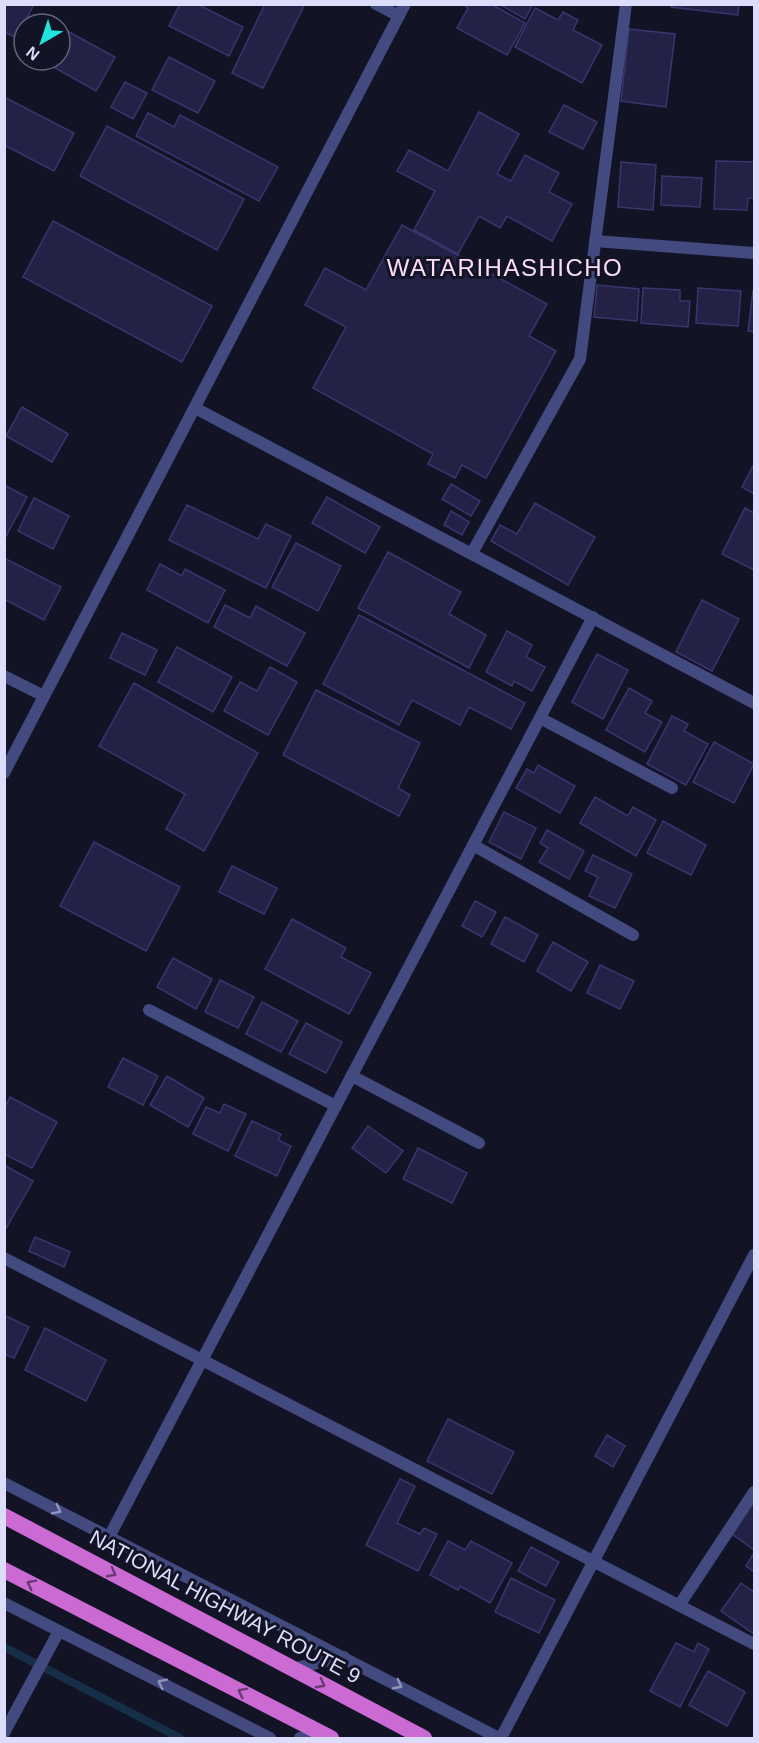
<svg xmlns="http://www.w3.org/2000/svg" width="759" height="1743" font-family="Helvetica,sans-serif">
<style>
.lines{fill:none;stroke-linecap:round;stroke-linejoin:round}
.stream{stroke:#152f47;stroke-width:8}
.building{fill:#232145;stroke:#38366e;stroke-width:1.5}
.minor{stroke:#434a7f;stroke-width:12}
.tertiary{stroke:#434a7f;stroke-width:12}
.trunk{stroke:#cc6ad4;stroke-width:16}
.oneway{stroke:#9093bd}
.oneway2{stroke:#663a74}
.labels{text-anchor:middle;stroke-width:6;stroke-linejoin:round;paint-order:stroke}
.street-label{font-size:21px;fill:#dcdcfb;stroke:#131326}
.quarter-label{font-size:24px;letter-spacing:1.5px;fill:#fbddf4;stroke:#131326}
</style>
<rect width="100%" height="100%" fill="#131326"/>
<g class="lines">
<!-- stream -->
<path class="stream" d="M4 1647 180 1738"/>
</g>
<!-- building -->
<g class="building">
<path d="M4 4H34L17 38 4 32Z"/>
<path d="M180 4H197L243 27 229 56 169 26Z"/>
<path d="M265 4H305L263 88 232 73Z"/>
<path d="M463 4H491L525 23 507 55 457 28 468 8Z"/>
<path d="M499 4H533L525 19Z"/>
<path d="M671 4H739L738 15 671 7Z"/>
<path d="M535 8 558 20 563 12 578 20 573 30 602 45 582 83 515 47Z"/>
<path d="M60 27 115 57 96 91 41 60H60Z"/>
<path d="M629 29 675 34 666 107 621 101Z"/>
<path d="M169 57 215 81 198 113 152 90Z"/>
<path d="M125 82 147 93 133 119 111 107Z"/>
<path d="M4 97 74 133 54 171 4 145Z"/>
<path d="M564 105 597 122 583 149 549 132Z"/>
<path d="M479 112 519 134 497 174 511 181 525 155 559 173 549 192 572 204 552 241 507 216 500 228 479 216 458 254 414 230 435 191 397 171 409 150 448 171Z"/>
<path d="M148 113 174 127 180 115 278 167 259 201 136 136Z"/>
<path d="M107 126 244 199 217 250 80 176Z"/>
<path d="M716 161 754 162V198H748L747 210 714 209Z"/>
<path d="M621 162 656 165 653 210 618 207Z"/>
<path d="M662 176 702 178 700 207 661 205Z"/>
<path d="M53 221 212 306 182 362 23 277Z"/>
<path d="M402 225 547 304 529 336 556 351 486 478 462 465 455 478 428 464 433 454 313 388 346 327 305 305 325 268 366 290Z"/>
<path d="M597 285 639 289 637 321 594 317Z"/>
<path d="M643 288 680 290V301H690L688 327 641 323Z"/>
<path d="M698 288 741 291 738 326 696 323Z"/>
<path d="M753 291H754V332L748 331Z"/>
<path d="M22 407 68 434 52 462 6 436Z"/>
<path d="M753 466 754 467V494L742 487Z"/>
<path d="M451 484 480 501 471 516 442 499Z"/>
<path d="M4 485 27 497 4 540Z"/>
<path d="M327 497 380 527 365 553 312 523Z"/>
<path d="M34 498 69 516 53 549 18 531Z"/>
<path d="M535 503 595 537 568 585 491 541 500 525 517 534Z"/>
<path d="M187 505 258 539 266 524 291 536 266 588 169 540Z"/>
<path d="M745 508 754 513V570L722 554Z"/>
<path d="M451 511 469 522 462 535 444 525Z"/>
<path d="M296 543 341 566 318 611 272 587Z"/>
<path d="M388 552 461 592 449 614 486 635 469 668 358 608Z"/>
<path d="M4 558 61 587 44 620 4 599Z"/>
<path d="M160 564 182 576 185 569 225 590 208 623 147 590Z"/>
<path d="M702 600 739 619 712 671 676 652Z"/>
<path d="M225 605 250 618 256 606 305 633 287 666 214 627Z"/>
<path d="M359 615 525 703 511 729 469 707 460 725 412 700 399 725 323 684Z"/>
<path d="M507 631 532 645 526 657 545 667 532 691 514 681 512 686 486 672Z"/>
<path d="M122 633 157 650 145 675 110 658Z"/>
<path d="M177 647 232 677 213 712 158 682Z"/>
<path d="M597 654 628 670 603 719 572 702Z"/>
<path d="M270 667 297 682 268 735 224 711 240 682 257 691Z"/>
<path d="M134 683 258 753 204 851 166 829 185 794 99 746Z"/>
<path d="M629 688 652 701 645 713 662 722 645 752 606 730Z"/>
<path d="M316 690 420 743 398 788 410 795 399 816 283 755Z"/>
<path d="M672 716 688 724 684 731 708 744 686 785 647 764Z"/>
<path d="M714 742 754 764 734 803 693 782Z"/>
<path d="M538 765 575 786 560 813 516 788 527 769 534 773Z"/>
<path d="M595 797 628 816 633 807 656 820 636 856 580 823Z"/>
<path d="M504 812 536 828 521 859 489 842Z"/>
<path d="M663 821 706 845 691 875 647 853Z"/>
<path d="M547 830 584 851 569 879 539 862 548 848 540 843Z"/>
<path d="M94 842 180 887 146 951 60 906Z"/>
<path d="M593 855 632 874 615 908 589 896 598 877 585 871Z"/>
<path d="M232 866 277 888 264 914 219 892Z"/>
<path d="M475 901 496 912 482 937 462 926Z"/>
<path d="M505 917 538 935 524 962 491 944Z"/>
<path d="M292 919 346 948 341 957 371 973 349 1014 265 969Z"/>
<path d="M553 942 588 962 571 991 537 971Z"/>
<path d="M173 958 212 979 196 1009 157 987Z"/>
<path d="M600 965 634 981 620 1009 587 993Z"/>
<path d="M220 980 254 997 238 1028 205 1012Z"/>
<path d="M262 1002 298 1021 281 1052 246 1034Z"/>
<path d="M306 1023 342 1042 326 1073 289 1054Z"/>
<path d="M123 1058 158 1076 143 1105 108 1087Z"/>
<path d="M167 1076 204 1098 188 1127 150 1105Z"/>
<path d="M10 1097 57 1122 32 1168 4 1154V1109Z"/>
<path d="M224 1104 246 1114 228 1151 193 1134 206 1107 220 1113Z"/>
<path d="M252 1121 281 1134 278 1140 291 1146 277 1176 235 1156Z"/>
<path d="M368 1126 403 1151 386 1173 352 1148Z"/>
<path d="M418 1148 467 1173 452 1203 403 1179Z"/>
<path d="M4 1165 33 1181 4 1232Z"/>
<path d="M35 1237 70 1252 64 1267 29 1251Z"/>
<path d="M4 1315 29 1327 14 1358 4 1354Z"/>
<path d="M45 1328 106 1360 86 1401 25 1370Z"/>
<path d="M448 1419 514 1452 492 1494 427 1461Z"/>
<path d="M607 1435 625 1446 613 1467 595 1456Z"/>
<path d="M400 1479 415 1486 397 1523 420 1534 424 1528 437 1534 418 1571 366 1545Z"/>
<path d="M754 1499V1550L732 1534Z"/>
<path d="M448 1541 465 1550 471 1541 512 1563 490 1603 460 1586 458 1590 430 1575Z"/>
<path d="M531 1547 559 1562 546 1586 518 1571Z"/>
<path d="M754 1553V1572L746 1566Z"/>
<path d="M511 1578 555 1600 539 1633 495 1612Z"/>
<path d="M741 1583 754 1592V1634L721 1611Z"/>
<path d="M676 1643 694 1652 698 1643 709 1649 680 1707 650 1691Z"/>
<path d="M708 1671 745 1692 727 1726 689 1705Z"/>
</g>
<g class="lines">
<!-- minor -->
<g class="minor">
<path d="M376 4 399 16"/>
<path d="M595 241 754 253"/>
<path d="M195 408 754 703"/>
<path d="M472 553 580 359 626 4"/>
<path d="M4 676 44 696"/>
<path d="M540 718 672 788"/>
<path d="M473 845 633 935"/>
<path d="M149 1010 336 1106"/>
<path d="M352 1076 479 1143"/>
<path d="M4 1258 754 1644"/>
<path d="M4 1483 499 1738"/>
<path d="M109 1537 593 617"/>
<path d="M4 1603 270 1738"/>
<path d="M680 1604 754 1492"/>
<path d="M291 1669 344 1657"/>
<path d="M4 1733 59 1631"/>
<path d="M300 1738 323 1734"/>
<path d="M501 1738 754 1255"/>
</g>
<!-- tertiary -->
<path class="tertiary" d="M4 773 405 4"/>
<!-- trunk -->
<g class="trunk">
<path d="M4 1516 424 1738"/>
<path d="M4 1570 331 1738"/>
</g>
</g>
<!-- one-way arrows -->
<defs><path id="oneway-chevron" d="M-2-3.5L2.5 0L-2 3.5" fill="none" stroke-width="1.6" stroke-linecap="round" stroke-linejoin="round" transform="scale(1.5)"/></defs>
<g class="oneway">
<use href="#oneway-chevron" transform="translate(57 1510) rotate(27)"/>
<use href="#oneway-chevron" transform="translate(162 1683) rotate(-153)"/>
<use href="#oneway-chevron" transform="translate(398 1685) rotate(28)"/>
</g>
<g class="oneway2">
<use href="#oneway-chevron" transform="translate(112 1573) rotate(28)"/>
<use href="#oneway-chevron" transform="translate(31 1584) rotate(-153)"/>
<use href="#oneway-chevron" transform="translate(321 1684) rotate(28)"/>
<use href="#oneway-chevron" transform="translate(242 1692) rotate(-153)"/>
</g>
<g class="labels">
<!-- street labels -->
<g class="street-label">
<text transform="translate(225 1607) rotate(28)" y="7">NATIONAL HIGHWAY ROUTE 9</text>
</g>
<!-- quarter labels -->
<g class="quarter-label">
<text x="505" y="276">WATARIHASHICHO</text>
</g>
</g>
<!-- border -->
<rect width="759" height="1743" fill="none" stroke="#dcdcfb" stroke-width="12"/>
<!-- north arrow -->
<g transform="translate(42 42) rotate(219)"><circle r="28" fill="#131326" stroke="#63637b" stroke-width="1.5"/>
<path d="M0-4.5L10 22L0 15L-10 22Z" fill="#1ee4db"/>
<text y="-9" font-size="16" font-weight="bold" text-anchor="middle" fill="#dcdcfb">N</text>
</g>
</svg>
